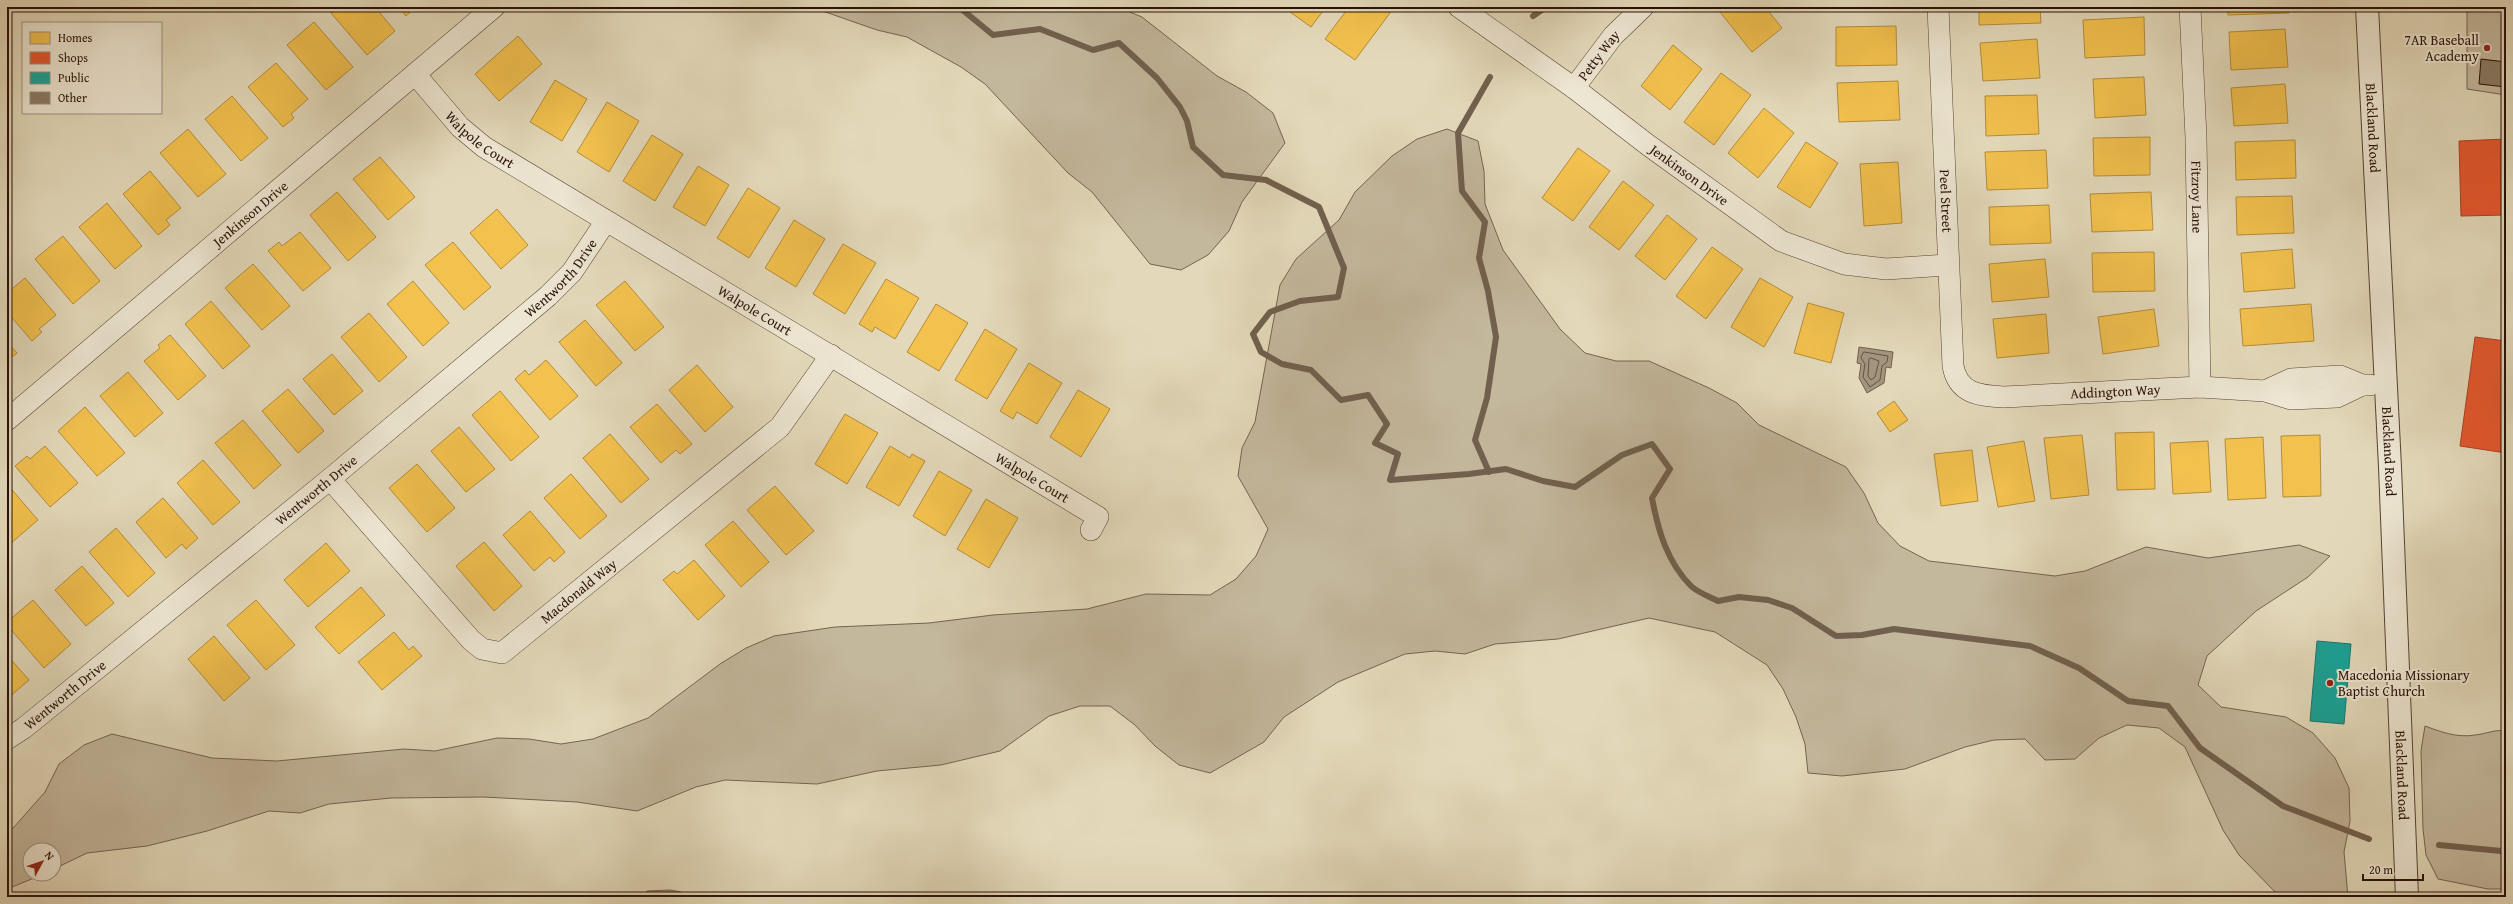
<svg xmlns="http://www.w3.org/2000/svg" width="2513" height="904" font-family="'Gentium Book Plus',serif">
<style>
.green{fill:#c3b79c;stroke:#756452}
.water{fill:#a3957d;stroke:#71604e}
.homes{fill:#f2c14e;stroke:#b58c39}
.shops{fill:#e4572e;stroke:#ab4222}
.public{fill:#17a398;stroke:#1c776c}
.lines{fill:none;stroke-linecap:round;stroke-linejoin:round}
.shore{stroke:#655242;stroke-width:1}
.stream{stroke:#71604e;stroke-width:6}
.building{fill:#897964;stroke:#271007}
.minor-casing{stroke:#564234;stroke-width:22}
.tertiary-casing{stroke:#564234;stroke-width:24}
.minor{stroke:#ede6d2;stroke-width:21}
.tertiary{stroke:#ede6d2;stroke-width:22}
.poi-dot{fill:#8f2418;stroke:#ede6d2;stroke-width:1.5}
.labels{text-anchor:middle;stroke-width:4;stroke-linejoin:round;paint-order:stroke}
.poi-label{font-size:14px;fill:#271007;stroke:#ede6d2;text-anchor:end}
.street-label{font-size:14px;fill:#271007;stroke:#ede6d2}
</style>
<rect width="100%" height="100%" fill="#e3d9ba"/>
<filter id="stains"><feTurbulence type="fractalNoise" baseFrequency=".005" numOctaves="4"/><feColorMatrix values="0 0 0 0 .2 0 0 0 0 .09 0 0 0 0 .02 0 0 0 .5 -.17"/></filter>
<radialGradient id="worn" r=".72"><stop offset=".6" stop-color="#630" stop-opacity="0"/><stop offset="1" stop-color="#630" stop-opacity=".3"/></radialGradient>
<!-- green -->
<g class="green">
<path d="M811 7H1118L1142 17 1217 76 1246 92 1273 113 1285 143 1242 202 1229 231 1208 255 1181 270 1150 264 1092 192 1068 173 985 84 961 67 907 37 877 30Z"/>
<path d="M2467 7H2506V95L2467 89Z"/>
<path d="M1447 129 1478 141 1484 171 1485 204 1503 250 1560 329 1585 353 1616 361H1649L1709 388 1737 403 1759 425 1846 467 1864 493 1878 523 1900 546 1929 561 2055 576 2085 571 2146 547 2208 558 2299 545 2330 556 2308 577 2256 611 2207 656 2198 685 2221 707 2286 717 2313 733 2335 758 2349 788 2350 821 2344 852 2348 897H2280L2239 855 2223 830 2185 747 2159 728 2127 725 2099 738 2075 759 2045 760 2025 739 1994 740 1965 747 1905 769 1842 776 1808 773 1805 744 1796 717 1783 689 1767 665 1715 632 1649 618 1558 639 1495 644 1465 654 1435 651 1405 654 1338 682 1284 717 1264 742 1210 773 1179 765 1155 746 1135 725 1110 706H1080L1049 716 1000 751 941 765 877 771 817 784 725 780 696 787 637 811 577 802 484 797 391 798 329 804 300 813 269 811 207 831 147 846 87 853 54 869V850H30V874H44L7 889V835L45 792 59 764 84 745 112 734 212 758 277 761 404 749 435 751 497 738 529 739 561 744 593 739 648 718 720 664 746 648 774 636 835 627 929 623 993 615 1087 609 1146 594 1210 595 1236 579 1256 556 1268 529 1238 476 1242 448 1255 422 1280 285 1296 259 1339 220 1355 192 1392 156 1417 139Z"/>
<path d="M2425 726C2441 732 2457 738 2475 735 2486 734 2495 729 2506 731V889H2488L2438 879 2426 855 2423 829 2421 751Z"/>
</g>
<!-- water -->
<g class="water">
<path d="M1859 347 1893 352 1891 368 1886 367 1884 383 1867 393 1859 378 1861 364 1857 363Z"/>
<path d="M670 890 686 893 690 897H642L647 891Z"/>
</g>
<!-- homes -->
<g class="homes">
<path d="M338 7H375L395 31 367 55 331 13Z"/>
<path d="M398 7H416L406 16Z"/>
<path d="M1283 7H1326L1311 27Z"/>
<path d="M1349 7H1383L1390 13 1355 60 1325 39Z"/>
<path d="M1716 7H1765L1782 28 1752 52Z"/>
<path d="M1979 7H2040L2041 23 1979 25Z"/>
<path d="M2228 7H2289V13L2228 15Z"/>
<path d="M2144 17 2145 55 2085 58 2083 20Z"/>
<path d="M314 22 353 67 326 90 287 45Z"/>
<path d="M1896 26 1897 65 1836 66V27Z"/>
<path d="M2285 29 2288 67 2231 70 2229 32Z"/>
<path d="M518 36 542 64 499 101 475 74Z"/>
<path d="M2037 39 2040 78 1983 81 1980 43Z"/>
<path d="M1673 45 1702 69 1670 110 1641 86Z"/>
<path d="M276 63 308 99 291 114 294 118 283 127 248 87Z"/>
<path d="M1721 73 1751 95 1714 145 1684 122Z"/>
<path d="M2144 77 2146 115 2095 118 2093 79Z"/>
<path d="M555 80 587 99 562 141 530 122Z"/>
<path d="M1898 81 1900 120 1839 122 1837 83Z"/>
<path d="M2285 84 2288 123 2234 126 2231 88Z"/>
<path d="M2037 95 2039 134 1986 136 1985 96Z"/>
<path d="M232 96 268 138 241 161 205 119Z"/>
<path d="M607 102 639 121 609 172 577 152Z"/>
<path d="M1764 108 1794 133 1758 178 1728 153Z"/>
<path d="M188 129 226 174 198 197 160 153Z"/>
<path d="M652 135 683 154 655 201 623 181Z"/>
<path d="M2150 137V175L2094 176 2093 138Z"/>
<path d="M2295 140 2296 178 2236 180 2235 142Z"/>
<path d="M1806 142 1838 163 1810 208 1777 187Z"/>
<path d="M1578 148 1610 171 1573 221 1542 198Z"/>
<path d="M2046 150 2048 188 1987 190 1985 152Z"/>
<path d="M380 157 415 197 388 220 353 179Z"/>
<path d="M1898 162 1902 223 1864 226 1860 164Z"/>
<path d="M698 166 729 185 705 226 673 207Z"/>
<path d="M150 171 181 208 166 220 170 225 158 235 123 194Z"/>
<path d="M1623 181 1654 205 1619 250 1589 227Z"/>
<path d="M748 188 780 208 749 258 717 238Z"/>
<path d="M337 192 376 237 348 261 310 215Z"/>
<path d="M2151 192 2153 230 2092 232 2090 194Z"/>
<path d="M2292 196 2294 233 2237 235 2236 197Z"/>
<path d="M107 203 142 246 115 269 79 227Z"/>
<path d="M2049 205 2051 243 1990 245 1989 207Z"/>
<path d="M497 209 528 245 501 269 470 233Z"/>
<path d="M1667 215 1697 239 1665 280 1635 256Z"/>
<path d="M794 220 825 239 796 287 765 268Z"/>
<path d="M300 232 331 268 303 291 268 251 279 242 282 246Z"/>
<path d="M63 236 100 281 73 304 35 259Z"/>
<path d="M453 242 491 287 464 310 425 265Z"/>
<path d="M843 244 876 263 845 314 813 294Z"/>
<path d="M1712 247 1743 269 1706 319 1676 296Z"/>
<path d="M2292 249 2295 288 2244 292 2241 253Z"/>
<path d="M2154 252 2155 291 2093 292 2092 253Z"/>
<path d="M2045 259 2049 297 1992 302 1989 264Z"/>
<path d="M253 264 290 306 262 330 225 288Z"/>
<path d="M25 278 56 315 39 329 42 332 32 341 7 312V293Z"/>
<path d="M1760 278 1793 297 1764 347 1731 327Z"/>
<path d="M886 279 919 298 895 339 875 327 872 332 859 324Z"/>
<path d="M413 281 449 323 423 346 387 304Z"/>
<path d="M625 281 664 327 635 351 596 305Z"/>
<path d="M211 301 250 346 223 369 185 324Z"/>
<path d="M1808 303 1844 313 1831 363 1794 353Z"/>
<path d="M936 304 968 323 939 371 907 352Z"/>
<path d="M2311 304 2314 341 2243 346 2240 309Z"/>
<path d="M2154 309 2159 346 2103 354 2098 317Z"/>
<path d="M369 313 407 357 379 382 341 337Z"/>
<path d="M2046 314 2049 353 1997 358 1993 319Z"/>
<path d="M585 320 622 363 596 386 559 342Z"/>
<path d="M985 329 1017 349 987 399 955 380Z"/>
<path d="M170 335 206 376 178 400 144 361 160 348 158 345Z"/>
<path d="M7 342 17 353 7 361Z"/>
<path d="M332 354 363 391 334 415 303 379Z"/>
<path d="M546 360 578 396 550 420 515 379 525 370 529 375Z"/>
<path d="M1029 363 1062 383 1037 424 1017 412 1013 419 1000 411Z"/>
<path d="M697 365 733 407 705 432 669 390Z"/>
<path d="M128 372 163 413 135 437 100 396Z"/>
<path d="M288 389 324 431 298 453 262 411Z"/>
<path d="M1078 390 1110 409 1081 457 1050 437Z"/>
<path d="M500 391 539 437 511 461 472 415Z"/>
<path d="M1894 401 1908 420 1890 432 1877 413Z"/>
<path d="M657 404 692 444 680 454 676 450 661 463 630 427Z"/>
<path d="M85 407 125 453 97 476 58 431Z"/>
<path d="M845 414 878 433 847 484 815 464Z"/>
<path d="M243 420 281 465 254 489 215 443Z"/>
<path d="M459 427 495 469 466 492 431 451Z"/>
<path d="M2154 432 2155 489 2117 490 2115 433Z"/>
<path d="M610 434 649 479 621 503 583 458Z"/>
<path d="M2082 435 2089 495 2051 499 2044 438Z"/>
<path d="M2320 435 2321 496 2283 497 2281 436Z"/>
<path d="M2263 437 2266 498 2228 500 2225 439Z"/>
<path d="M2024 441 2035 501 1998 507 1987 447Z"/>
<path d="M2208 441 2211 492 2173 494 2170 443Z"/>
<path d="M45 446 78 483 50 507 15 466 27 456 30 459Z"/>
<path d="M890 446 910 458 912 454 925 461 899 506 866 487Z"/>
<path d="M1972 450 1978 501 1941 506 1934 454Z"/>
<path d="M203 460 240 502 213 525 177 483Z"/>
<path d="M417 464 455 508 427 532 389 488Z"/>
<path d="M939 471 972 490 945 536 913 516Z"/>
<path d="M571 474 607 516 580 539 544 498Z"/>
<path d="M7 484 38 520 10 544 7 541Z"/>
<path d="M775 486 814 531 786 555 747 510Z"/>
<path d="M163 498 198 538 186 549 182 544 166 558 136 522Z"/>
<path d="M986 499 1018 518 989 568 957 549Z"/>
<path d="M530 511 565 552 554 562 550 557 534 571 503 535Z"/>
<path d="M733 521 769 562 741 587 705 545Z"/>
<path d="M116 528 155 573 128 597 89 552Z"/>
<path d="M484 542 522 586 494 611 456 566Z"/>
<path d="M326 543 350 571 308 607 284 580Z"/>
<path d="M694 560 725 596 698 620 663 580 674 571 677 574Z"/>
<path d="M82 566 114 603 86 626 55 590Z"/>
<path d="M361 587 385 615 339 654 315 627Z"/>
<path d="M33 600 71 644 44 668 7 625V622Z"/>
<path d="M256 600 295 645 266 670 227 625Z"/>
<path d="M394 632 409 650 413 646 422 656 382 690 358 662Z"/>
<path d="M214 636 250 678 224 701 188 659Z"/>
<path d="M7 655 29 680 7 699Z"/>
</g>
<!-- shops -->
<g class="shops">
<path d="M2506 139V215L2461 216 2459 141Z"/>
<path d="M2475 337 2506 341V453L2460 446Z"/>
</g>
<!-- public -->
<path class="public" d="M2317 641 2351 644 2344 724 2310 721Z"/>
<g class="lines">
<!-- shore -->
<g class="shore">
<path d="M1864 352 1888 356 1887 362 1882 366 1880 380 1870 387 1863 377 1865 364 1861 358Z"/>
<path d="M1871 358 1879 361 1875 377 1871 380 1868 376 1869 359Z"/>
</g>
<!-- stream -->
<g class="stream">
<path d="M959 7 993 35 1040 29 1093 50 1119 43 1157 78 1180 107 1187 121 1193 147 1223 175 1266 180 1319 207 1344 268 1338 297 1300 301 1270 312 1253 334 1261 352 1282 364 1311 370 1341 400 1368 395 1387 424 1375 443 1398 454 1390 480 1469 474 1506 469 1543 481 1575 487 1622 455 1652 444 1670 469 1652 498C1658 530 1667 562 1691 586 1697 592 1710 597 1718 601L1739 597 1768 600 1792 608 1836 636 1862 635 1894 629 2030 646 2079 668 2128 701 2168 706 2200 748 2283 806 2369 839"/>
<path d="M1533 16 1546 7"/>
<path d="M1489 472 1475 440 1487 398 1496 337 1488 291 1479 258 1485 222 1462 191 1458 133 1490 77"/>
<path d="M2439 845 2501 851 2506 854"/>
</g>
</g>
<!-- building -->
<path class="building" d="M2481 59 2506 62V87L2479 84Z"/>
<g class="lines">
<!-- minor casing -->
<g class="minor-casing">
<g id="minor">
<path id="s1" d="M1459 7 1574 88 1648 145 1781 241 1844 264 1886 269 1947 265"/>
<path id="s2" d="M1938 7 1953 366C1958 394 1980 396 2004 397L2200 387 2265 391 2291 399 2337 397 2362 385"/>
<path id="s3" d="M2190 7 2196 138 2200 387"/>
<path id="s4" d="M415 74 460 127 484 147 1098 517 1091 530"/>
<path id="s5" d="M1574 88 1613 36 1643 7"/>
<path d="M2265 391 2291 379 2340 376 2362 385H2370"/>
<path id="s6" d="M7 420 494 7"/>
<path id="s7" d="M330 479 471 640 482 649 502 653 780 427 831 355"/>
<path id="s8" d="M7 739 24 728 330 479 548 296 572 272 606 221"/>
</g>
</g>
<!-- tertiary casing -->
<g class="tertiary-casing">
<g id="tertiary">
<path id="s9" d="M2367 7 2390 467 2407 897"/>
</g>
</g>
<!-- minor -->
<use href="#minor" class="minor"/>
<!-- tertiary -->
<use href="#tertiary" class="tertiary"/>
</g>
<!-- markers -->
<g class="poi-dot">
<circle cx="2487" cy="48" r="4"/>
<circle cx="2330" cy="683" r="4"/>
</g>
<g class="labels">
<!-- poi labels -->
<g class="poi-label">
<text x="2479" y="45">7AR Baseball<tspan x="2479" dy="16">Academy</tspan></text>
<text x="2338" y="680" text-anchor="start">Macedonia Missionary<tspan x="2338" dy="16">Baptist Church</tspan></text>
</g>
<!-- street labels -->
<g class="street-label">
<text dy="5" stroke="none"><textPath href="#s5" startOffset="41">Petty Way</textPath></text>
<text dy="5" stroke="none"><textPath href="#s9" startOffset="121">Blackland Road</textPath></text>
<text dy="5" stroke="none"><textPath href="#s4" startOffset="93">Walpole Court</textPath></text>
<text dy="5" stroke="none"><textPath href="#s1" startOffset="285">Jenkinson Drive</textPath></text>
<text dy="5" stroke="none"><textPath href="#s3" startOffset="190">Fitzroy Lane</textPath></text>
<text dy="5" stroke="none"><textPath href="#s2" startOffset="194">Peel Street</textPath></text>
<text dy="5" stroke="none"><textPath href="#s6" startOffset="319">Jenkinson Drive</textPath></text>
<text dy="5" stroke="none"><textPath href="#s8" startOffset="721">Wentworth Drive</textPath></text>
<text dy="5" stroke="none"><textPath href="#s4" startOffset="417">Walpole Court</textPath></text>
<text dy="5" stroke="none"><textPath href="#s2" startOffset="537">Addington Way</textPath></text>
<text dy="5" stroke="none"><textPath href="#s9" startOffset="445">Blackland Road</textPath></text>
<text dy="5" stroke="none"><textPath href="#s4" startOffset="741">Walpole Court</textPath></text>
<text dy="5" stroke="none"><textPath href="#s8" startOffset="397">Wentworth Drive</textPath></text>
<text dy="5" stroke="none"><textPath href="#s7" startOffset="347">Macdonald Way</textPath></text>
<text dy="5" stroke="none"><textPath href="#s8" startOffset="73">Wentworth Drive</textPath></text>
<text dy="5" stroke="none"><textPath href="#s9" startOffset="769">Blackland Road</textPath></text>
</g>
</g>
<!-- margin -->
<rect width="2513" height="904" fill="none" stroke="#e3d9ba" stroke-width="24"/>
<rect x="8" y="8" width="2497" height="888" fill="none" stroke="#271007" stroke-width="2"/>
<rect x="12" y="12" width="2489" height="880" fill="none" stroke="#271007"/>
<!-- legend -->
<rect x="22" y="22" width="140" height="92" fill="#ede6d2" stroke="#9e9081"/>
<rect x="30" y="32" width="20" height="12" fill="#f2c14e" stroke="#9e9081"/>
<text x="58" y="42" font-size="12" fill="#271007">Homes</text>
<rect x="30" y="52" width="20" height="12" fill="#e4572e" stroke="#9e9081"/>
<text x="58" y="62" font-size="12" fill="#271007">Shops</text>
<rect x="30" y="72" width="20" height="12" fill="#17a398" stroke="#9e9081"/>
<text x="58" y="82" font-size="12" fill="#271007">Public</text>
<rect x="30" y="92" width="20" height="12" fill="#897964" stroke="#9e9081"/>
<text x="58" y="102" font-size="12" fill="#271007">Other</text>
<!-- north arrow -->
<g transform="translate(42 862) rotate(50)"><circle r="19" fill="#ede6d2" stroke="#9e9081"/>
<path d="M0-3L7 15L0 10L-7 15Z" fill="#8f2418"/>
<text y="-6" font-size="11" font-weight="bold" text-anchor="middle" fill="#271007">N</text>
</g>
<!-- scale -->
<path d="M2363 874v6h60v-6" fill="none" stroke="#271007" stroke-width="2"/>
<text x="2369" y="874" font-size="12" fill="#271007" stroke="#ede6d2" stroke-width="3" paint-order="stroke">20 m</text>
<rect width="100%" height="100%" filter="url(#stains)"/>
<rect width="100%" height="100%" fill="url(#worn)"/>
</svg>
